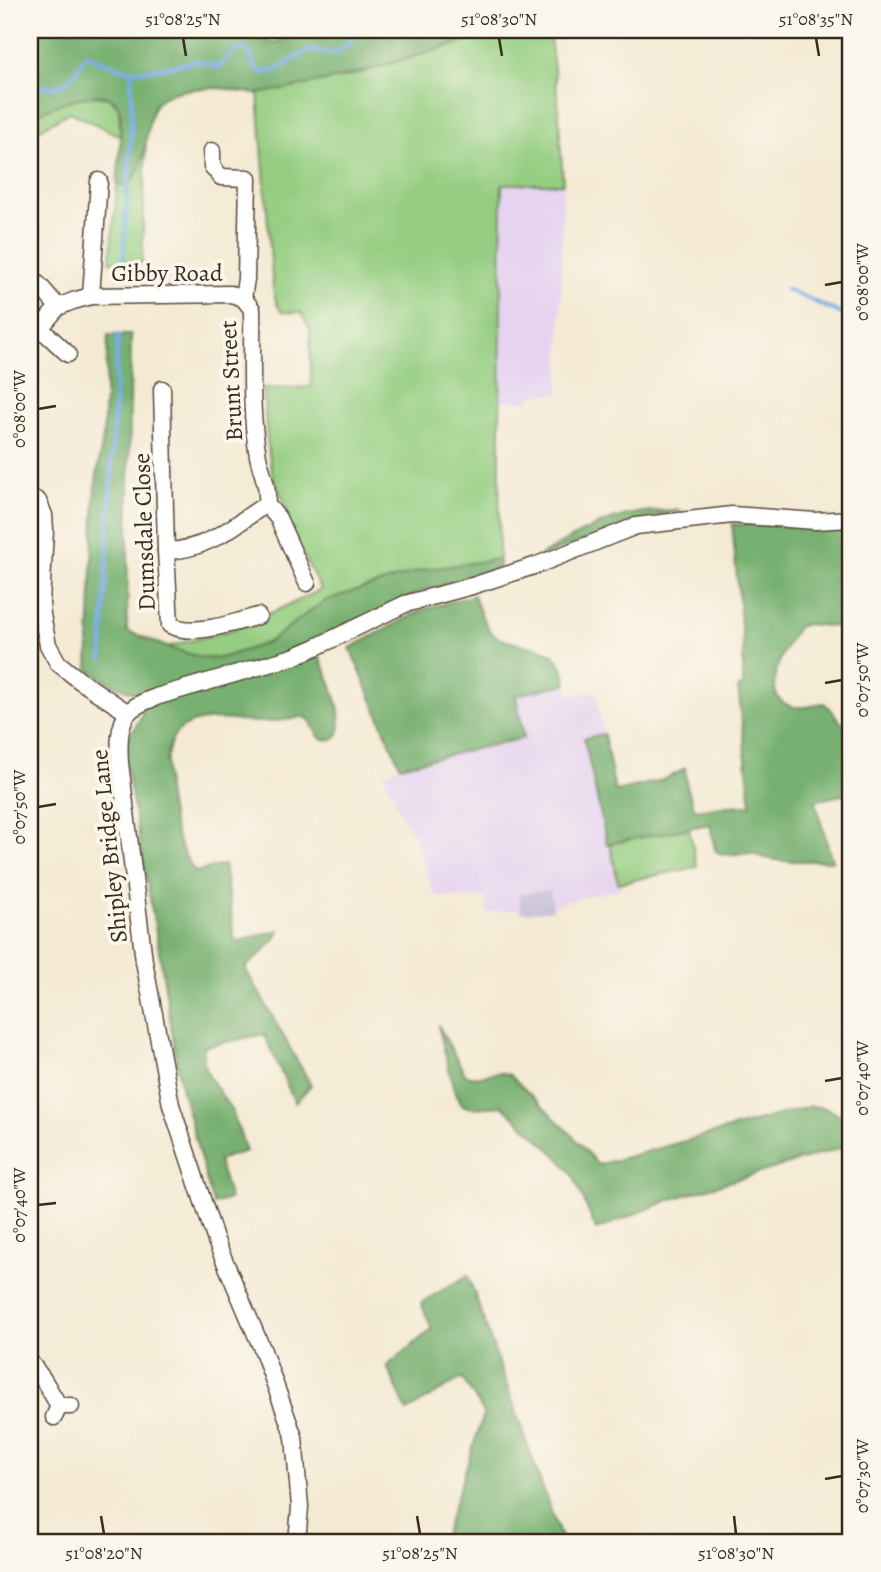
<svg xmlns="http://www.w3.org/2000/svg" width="881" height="1572" font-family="Alegreya,serif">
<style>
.built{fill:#e6d3f0}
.industrial{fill:#c8c0d8}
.green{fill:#94cd81;stroke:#687c50;stroke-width:2}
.forest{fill:#77b06f;stroke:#596d46;stroke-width:2}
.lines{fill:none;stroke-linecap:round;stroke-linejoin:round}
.stream{stroke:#78ace5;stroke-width:4.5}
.minor-casing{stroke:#574739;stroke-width:19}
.minor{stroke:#fff;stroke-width:16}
.ticks{fill:none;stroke:#3b2a1e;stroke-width:2.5}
.labels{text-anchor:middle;stroke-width:7;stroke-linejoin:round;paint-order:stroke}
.street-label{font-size:24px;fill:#3b2a1e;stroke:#fbf7ec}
.neatline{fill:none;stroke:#3b2a1e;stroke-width:2.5}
.ticks-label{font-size:18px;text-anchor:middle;fill:#3b2a1e}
</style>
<rect width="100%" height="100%" fill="#fbf7ec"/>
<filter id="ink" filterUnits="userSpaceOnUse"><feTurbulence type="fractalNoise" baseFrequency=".0143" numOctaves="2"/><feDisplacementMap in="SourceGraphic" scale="14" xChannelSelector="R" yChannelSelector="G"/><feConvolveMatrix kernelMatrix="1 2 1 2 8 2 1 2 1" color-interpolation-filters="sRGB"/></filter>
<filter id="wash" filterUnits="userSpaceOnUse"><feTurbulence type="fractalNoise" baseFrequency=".00686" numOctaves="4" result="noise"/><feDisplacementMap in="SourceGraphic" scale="28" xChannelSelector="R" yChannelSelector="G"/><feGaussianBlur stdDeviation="1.57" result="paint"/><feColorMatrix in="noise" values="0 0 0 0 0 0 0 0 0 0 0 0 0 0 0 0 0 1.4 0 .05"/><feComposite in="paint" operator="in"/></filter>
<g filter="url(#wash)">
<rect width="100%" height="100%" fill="#f4ead4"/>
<!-- built -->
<g class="built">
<path d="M502 183 563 184 559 394 530 395V401H501Z"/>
<path d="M567 684 570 696 595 691 625 840 689 828 697 867 619 882 620 889 580 898 552 906 553 910 521 913 520 909 487 913 486 898 435 896 413 833 404 821 383 773 400 766 523 738 515 695Z"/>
</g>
<!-- industrial -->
<path class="industrial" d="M550 890 553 910 521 913 519 894Z"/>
<!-- green -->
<g class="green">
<path d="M504 30H549L558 101 563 184H502L499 559 423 570 327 600 313 609 267 643 243 652 224 657 207 658 199 657 167 647 238 628 321 590 286 521C290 507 279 492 274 479 266 450 266 419 263 389L311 387 310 330 301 312C276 314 279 311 273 289L258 94 351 76 483 36 492 35 503 38Z"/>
<path d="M90 96 109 98 119 107 120 136 70 112 30 135V118L59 103Z"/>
<path d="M146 138 142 264 110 262 117 185C140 189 143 154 146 138Z"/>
<path d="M689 828 697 867 618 883 610 843Z"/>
</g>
<!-- forest -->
<g class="forest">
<path d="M30 30H250C269 50 282 41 302 30H504L503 39 492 35 483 36C409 56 337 83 261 93 247 95 232 89 219 88 205 88 189 89 176 92 170 94 162 97 157 102 142 120 150 191 117 185 118 168 124 123 119 108 109 79 47 108 30 118Z"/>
<path d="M108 335H131L127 631 167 647 199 657 215 659 224 657 267 643 313 609 327 600 423 570 499 559V568L423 591 312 641C321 660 353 722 334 739 309 744 318 718 303 717 300 716 296 718 293 719 284 720 275 721 266 722 239 723 206 712 182 728 156 745 168 808 176 834 180 848 187 860 195 872L224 865 235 942 280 930 272 943 245 968 311 1085 295 1103 264 1034 203 1047 204 1062 209 1076 232 1111 246 1151 218 1160 230 1199 213 1204 180 1083 159 949 125 760C125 754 125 748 127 743 133 723 150 718 139 695L112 684 88 669 95 487 103 437Z"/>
<path d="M683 510 644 519 536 558C568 539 601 519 638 513 653 510 669 511 683 510Z"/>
<path d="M732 524 817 526 851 524V628L806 624 798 627C786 643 757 695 790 706 801 709 813 706 824 703 835 711 839 725 851 731V793L815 801 832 861H783L765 858 752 853 724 855 719 853 715 850 710 824 607 844 584 738 604 734 615 791C639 785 665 783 685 768L687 787 695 810 722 806 751 805 738 687 743 686V646Z"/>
<path d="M474 595C478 608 484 626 494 635 500 640 508 641 515 643 547 650 560 649 567 684L516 695 524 738 400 766 350 648 422 610Z"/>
<path d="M438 1025 465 1074C480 1082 495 1067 510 1075L571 1134 598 1165 811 1106 825 1108 851 1120V1145L672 1199 596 1230 574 1177 559 1158 503 1106 471 1108 465 1106 461 1103 453 1086Z"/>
<path d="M468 1275 554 1520 563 1542H442L484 1413 462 1378 407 1411 387 1366 432 1329 421 1303Z"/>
</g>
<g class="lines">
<!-- stream -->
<g class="stream">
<path d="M30 82C68 97 68 78 88 54L99 61 131 71 150 70 197 61 219 67 232 52 243 48 249 52 257 71C279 78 293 54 312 50 322 49 330 57 339 52 346 48 352 37 356 30"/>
<path d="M123 263 132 112 131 71"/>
<path d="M786 289 851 318"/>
<path d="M102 659 118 335"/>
</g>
</g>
</g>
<g filter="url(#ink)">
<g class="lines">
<!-- minor casing -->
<g class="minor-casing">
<g id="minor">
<path d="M212 151V166L221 177 248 178 246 279 243 298"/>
<path d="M30 277 40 286 58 307"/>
<path d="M91 296 99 181"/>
<path d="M40 328 68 354"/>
<path d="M30 340 58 307 73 301 91 296 231 294 243 298"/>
<path d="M162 389 166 551 170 625C193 637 233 623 258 616"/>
<path d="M30 497 38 501 44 515 45 530 41 603 42 615 48 645 58 663 79 680 128 713"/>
<path d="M266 504 278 518 307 583"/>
<path d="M166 551C207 550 234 526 266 504 270 488 261 472 258 456 249 407 253 358 252 309L243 298"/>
<path d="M30 1362 43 1379 59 1406"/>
<path d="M54 1417 59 1406H71"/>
<path d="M297 1542 300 1507 294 1437 263 1351 216 1241 171 1105 144 961 120 763C119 748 118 725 128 713 135 704 149 700 159 696L293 657 316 647 405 604 472 586 537 565 636 526 732 515 815 521 851 519"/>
</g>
</g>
<!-- minor -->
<use href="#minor" class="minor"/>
</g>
</g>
<!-- ticks -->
<path class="ticks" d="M183 38 186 56M499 38 502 56M816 38 819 56M825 285 842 282M38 409 56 406M825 683 842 680M38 807 56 804M825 1081 842 1078M38 1205 56 1203M825 1479 842 1476M101 1516 104 1534M417 1516 420 1534M734 1516 736 1534"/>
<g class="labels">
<!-- street labels -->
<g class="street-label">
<text x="167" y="281">Gibby Road</text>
<text transform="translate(231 381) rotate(-93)" y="8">Brunt Street</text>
<text transform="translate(144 532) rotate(-92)" y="8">Dumsdale Close</text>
<text transform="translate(109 846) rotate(-96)" y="8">Shipley Bridge Lane</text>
</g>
</g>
<!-- margin -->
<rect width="881" height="1572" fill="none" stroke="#fbf7ec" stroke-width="77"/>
<rect x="38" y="38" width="804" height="1496" class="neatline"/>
<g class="ticks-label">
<text x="183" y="25">51°08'25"N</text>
<text x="499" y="25">51°08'30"N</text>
<text x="816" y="25">51°08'35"N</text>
<text transform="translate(862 282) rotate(-90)" y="6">0°08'00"W</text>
<text transform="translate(19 409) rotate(-90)" y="6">0°08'00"W</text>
<text transform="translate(862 680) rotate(-90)" y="6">0°07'50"W</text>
<text transform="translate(19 807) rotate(-90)" y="6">0°07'50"W</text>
<text transform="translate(862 1078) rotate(-90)" y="6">0°07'40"W</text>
<text transform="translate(19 1205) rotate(-90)" y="6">0°07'40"W</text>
<text transform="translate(862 1476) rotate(-90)" y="6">0°07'30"W</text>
<text x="104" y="1559">51°08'20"N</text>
<text x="420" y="1559">51°08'25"N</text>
<text x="736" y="1559">51°08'30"N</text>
</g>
</svg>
